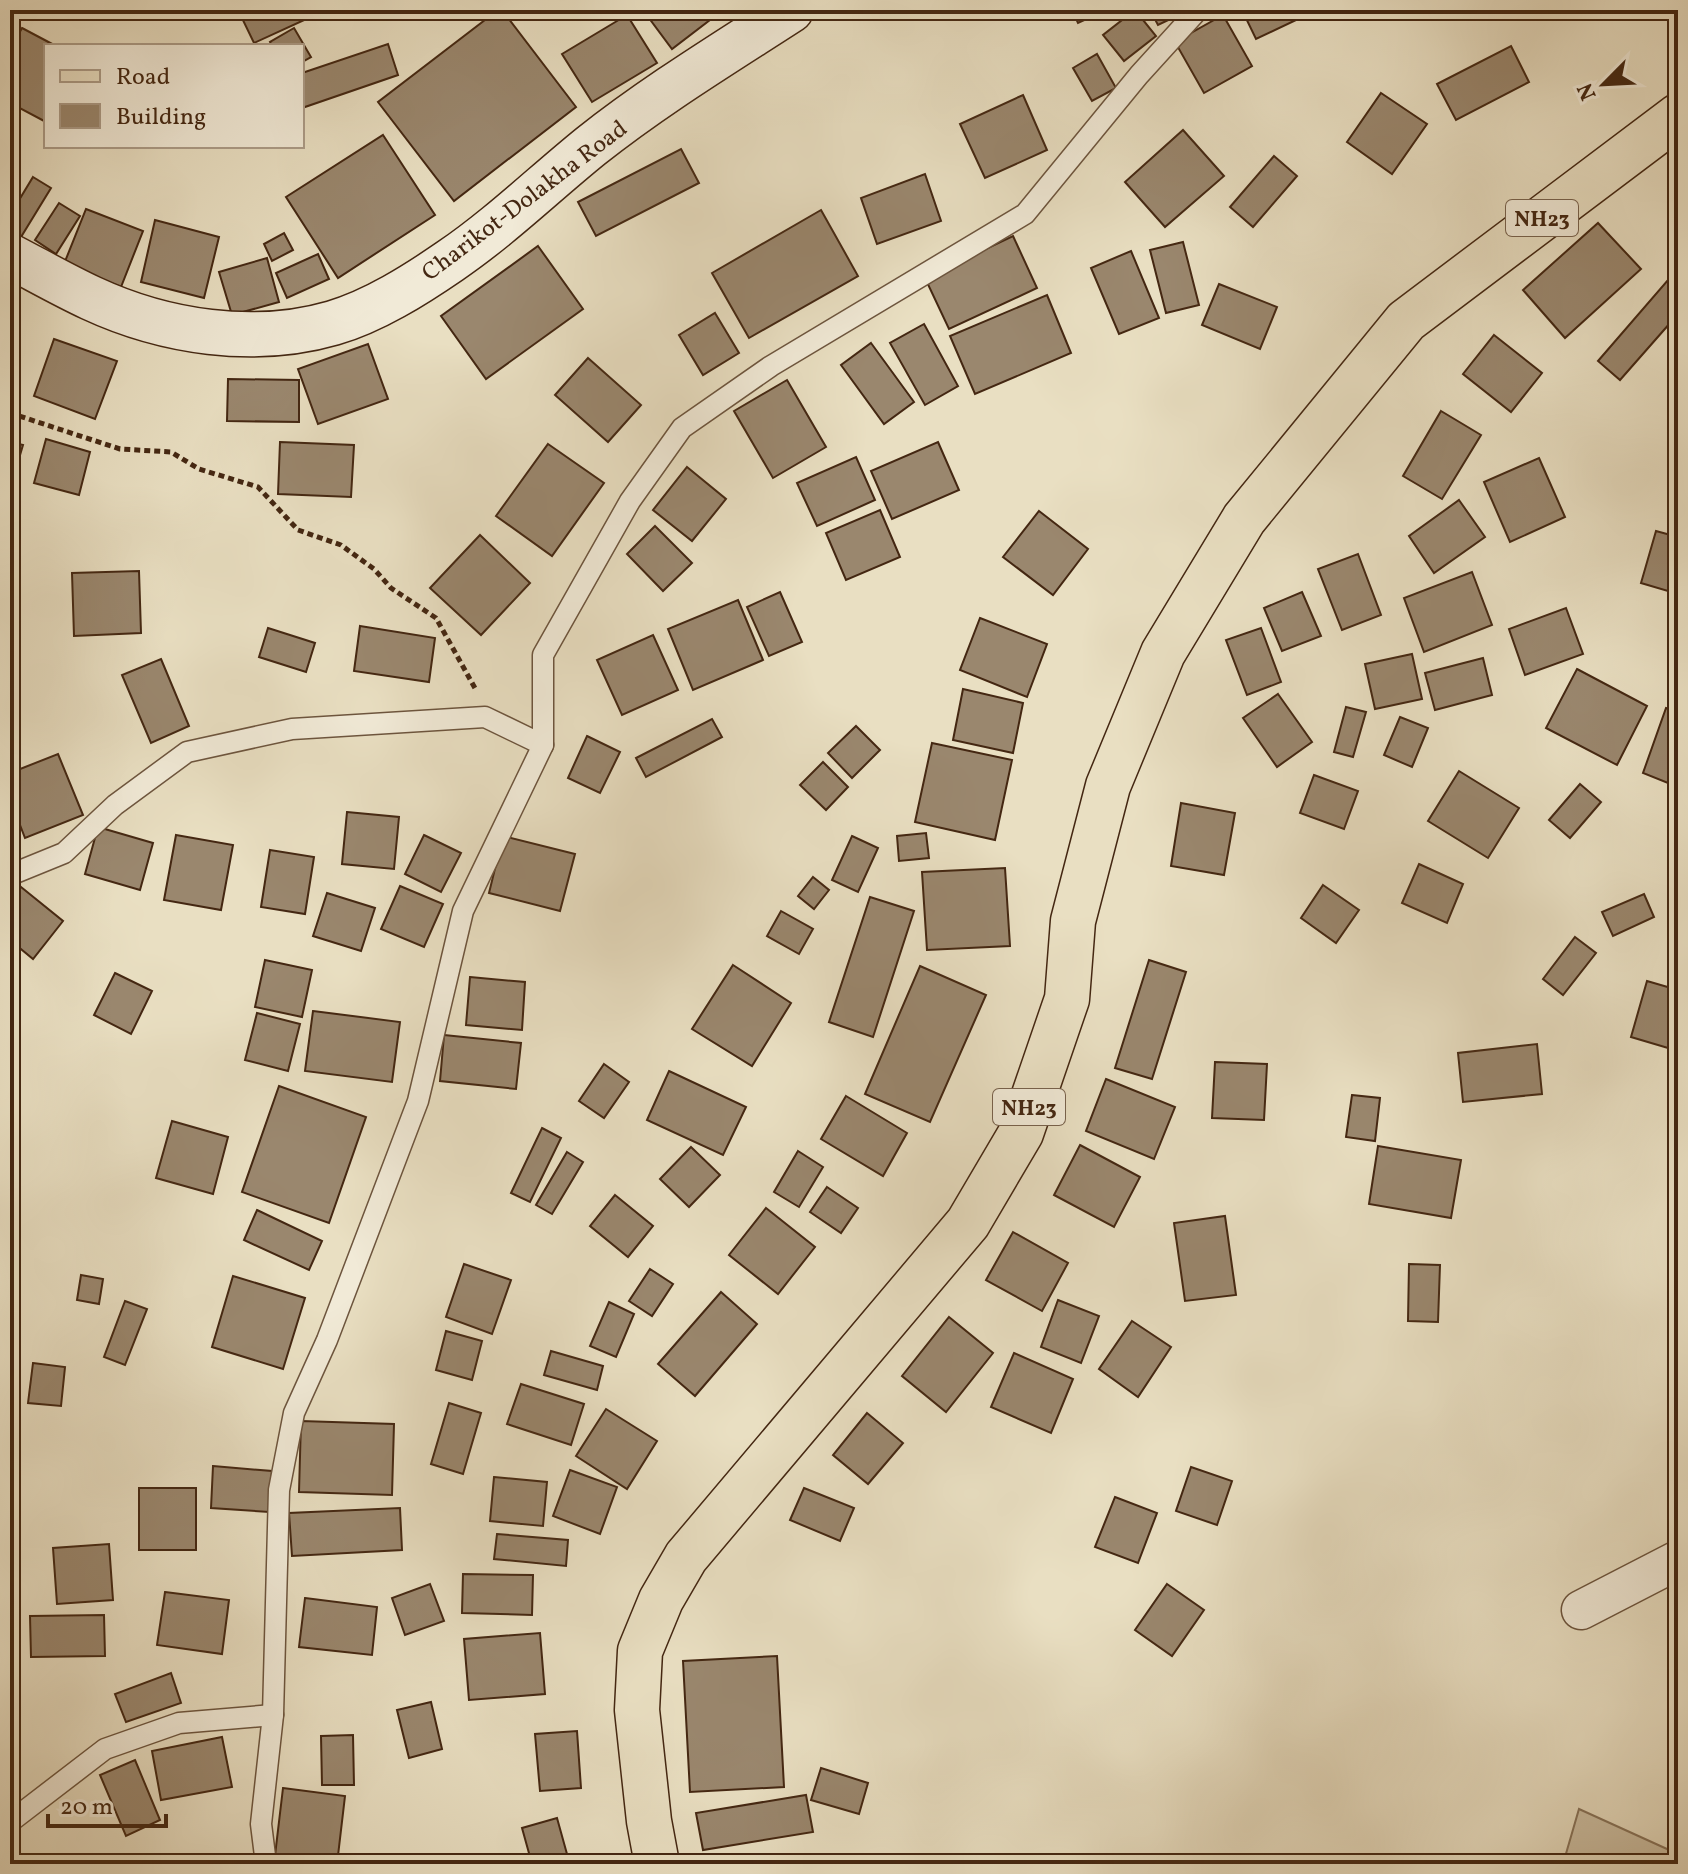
<svg xmlns="http://www.w3.org/2000/svg" width="1688" height="1874" font-family="Vollkorn,serif">
<style>
.green{fill:#cdc0a4;stroke:#88745b;stroke-width:2}
.building{fill:#9a876e;stroke:#442712;stroke-width:2}
.lines{fill:none;stroke-linecap:round;stroke-linejoin:round}
.lane-casing{stroke:#6d553e;stroke-width:23}
.street-casing{stroke:#6d553e;stroke-width:41}
.secondary-casing{stroke:#442712;stroke-width:47}
.primary-casing{stroke:#442712;stroke-width:47}
.path{stroke:#442712;stroke-width:5;stroke-dasharray:6 4;stroke-linecap:butt}
.lane{stroke:#f1ead7;stroke-width:20}
.street{stroke:#f1ead7;stroke-width:38}
.secondary{stroke:#f1ead7;stroke-width:44}
.primary{stroke:#e9dfc2;stroke-width:44}
.labels{text-anchor:middle;stroke-width:7;stroke-linejoin:round;paint-order:stroke}
.shield{fill:#f1ead7;stroke:#78624d;stroke-width:2}
.shield-label{font-size:22px;font-weight:bold;fill:#442712}
.street-label{font-size:24px;fill:#442712;stroke:#f1ead7}
</style>
<rect width="100%" height="100%" fill="#e9dfc2"/>
<filter id="stains"><feTurbulence type="fractalNoise" baseFrequency=".0025" numOctaves="4"/><feColorMatrix values="0 0 0 0 .2 0 0 0 0 .09 0 0 0 0 .02 0 0 0 .5 -.17"/></filter>
<radialGradient id="worn" r=".72"><stop offset=".6" stop-color="#630" stop-opacity="0"/><stop offset="1" stop-color="#630" stop-opacity=".3"/></radialGradient>
<!-- green -->
<path class="green" d="M1579 1809 1678 1854V1864H1563Z"/>
<!-- building -->
<g class="building">
<path d="M10 10H22L10 36Z"/>
<path d="M248 10H326L254 43 240 14Z"/>
<path d="M498 10H502L576 107 454 201 378 102Z"/>
<path d="M643 10H723L672 49Z"/>
<path d="M1072 10H1106L1078 23Z"/>
<path d="M1135 10 1156 36 1124 61 1103 35Z"/>
<path d="M1150 10H1185V12L1158 25Z"/>
<path d="M1242 10H1317L1256 39Z"/>
<path d="M627 15 657 63 592 102 562 54Z"/>
<path d="M1223 15 1252 66 1204 93 1175 42Z"/>
<path d="M22 28 56 46H46V122L10 103V50Z"/>
<path d="M294 28 311 57 302 62V46H272L270 42Z"/>
<path d="M388 44 398 75 302 108V73Z"/>
<path d="M1511 46 1529 82 1456 120 1437 84Z"/>
<path d="M1097 54 1116 88 1092 101 1073 68Z"/>
<path d="M1381 93 1427 124 1392 174 1347 142Z"/>
<path d="M1023 95 1047 150 985 178 960 124Z"/>
<path d="M1183 130 1224 176 1165 227 1125 182Z"/>
<path d="M383 135 435 215 338 278 286 197Z"/>
<path d="M681 149 699 183 596 236 578 202Z"/>
<path d="M10 156 18 161 10 175Z"/>
<path d="M1274 156 1297 176 1253 227 1230 207Z"/>
<path d="M925 174 941 221 877 244 861 198Z"/>
<path d="M33 177 51 188 21 237 10 229V215Z"/>
<path d="M59 203 80 216 56 254 35 240Z"/>
<path d="M86 209 143 231 121 287 64 264Z"/>
<path d="M821 210 858 276 749 338 712 273Z"/>
<path d="M155 220 219 237 204 298 141 282Z"/>
<path d="M1598 223 1641 269 1565 338 1523 290Z"/>
<path d="M284 233 293 250 272 261 264 244Z"/>
<path d="M1013 236 1037 288 949 329 925 278Z"/>
<path d="M1183 242 1199 305 1166 313 1150 250Z"/>
<path d="M538 246 583 309 486 379 441 316Z"/>
<path d="M1131 251 1159 318 1119 334 1091 268Z"/>
<path d="M318 254 329 279 287 298 276 273Z"/>
<path d="M267 258 279 302 232 315 219 272Z"/>
<path d="M1674 273 1678 276V314L1620 380 1598 361Z"/>
<path d="M1219 284 1277 307 1260 349 1202 325Z"/>
<path d="M1047 295 1071 353 975 394 950 336Z"/>
<path d="M715 313 739 353 703 375 679 335Z"/>
<path d="M924 324 958 386 925 405 890 343Z"/>
<path d="M1494 335 1542 373 1511 412 1463 374Z"/>
<path d="M54 339 117 361 95 419 34 396Z"/>
<path d="M871 343 914 402 884 424 841 365Z"/>
<path d="M368 344 388 399 318 424 298 369Z"/>
<path d="M588 358 641 405 608 442 555 395Z"/>
<path d="M228 379 299 380V422L227 421Z"/>
<path d="M787 380 826 447 773 478 734 411Z"/>
<path d="M1441 411 1481 435 1442 499 1403 476Z"/>
<path d="M46 439 90 452 79 495 34 483Z"/>
<path d="M10 442 23 445 10 489Z"/>
<path d="M280 442 354 445 351 497 278 494Z"/>
<path d="M938 442 959 490 892 519 871 471Z"/>
<path d="M548 444 604 483 552 556 496 516Z"/>
<path d="M856 457 875 500 817 526 797 483Z"/>
<path d="M1539 458 1565 517 1510 542 1484 482Z"/>
<path d="M687 467 726 499 692 541 653 510Z"/>
<path d="M1459 500 1485 537 1434 573 1409 536Z"/>
<path d="M880 510 900 557 846 580 826 533Z"/>
<path d="M1039 511 1088 549 1053 595 1003 557Z"/>
<path d="M655 526 692 563 663 591 627 554Z"/>
<path d="M1656 531 1678 537V594L1641 583Z"/>
<path d="M480 535 530 583 481 635 430 588Z"/>
<path d="M1358 554 1381 615 1342 630 1318 569Z"/>
<path d="M139 571 141 633 74 636 72 573Z"/>
<path d="M1472 572 1492 625 1424 652 1404 598Z"/>
<path d="M780 592 802 642 769 656 747 607Z"/>
<path d="M1302 592 1321 636 1282 651 1264 608Z"/>
<path d="M738 600 763 660 693 690 668 629Z"/>
<path d="M1566 608 1583 654 1525 675 1509 629Z"/>
<path d="M10 617H13L12 660 10 659Z"/>
<path d="M980 618 1047 644 1027 697 960 670Z"/>
<path d="M360 626 435 638 429 682 354 671Z"/>
<path d="M268 628 315 643 306 672 259 657Z"/>
<path d="M1261 628 1281 682 1247 695 1226 640Z"/>
<path d="M653 635 678 690 622 715 597 660Z"/>
<path d="M1412 654 1422 699 1375 709 1365 664Z"/>
<path d="M1483 658 1492 695 1435 710 1425 673Z"/>
<path d="M161 659 189 726 151 743 122 675Z"/>
<path d="M10 667H12L18 718H10Z"/>
<path d="M1577 669 1647 706 1617 765 1546 728Z"/>
<path d="M963 689 1023 703 1013 753 953 740Z"/>
<path d="M1278 694 1312 742 1277 767 1243 718Z"/>
<path d="M1346 707 1366 712 1353 757 1334 752Z"/>
<path d="M1666 708 1678 712V787L1643 773Z"/>
<path d="M1400 717 1428 728 1412 767 1384 755Z"/>
<path d="M712 719 722 737 646 777 636 758Z"/>
<path d="M856 726 880 750 852 778 828 753Z"/>
<path d="M587 736 620 752 600 793 568 778Z"/>
<path d="M932 743 1012 760 995 840 915 822Z"/>
<path d="M58 754 83 815 25 838 10 799V773Z"/>
<path d="M823 762 848 787 826 810 800 785Z"/>
<path d="M1459 771 1519 808 1488 858 1428 821Z"/>
<path d="M1314 775 1358 791 1344 829 1300 813Z"/>
<path d="M1580 784 1601 802 1570 838 1549 820Z"/>
<path d="M1181 803 1235 813 1224 875 1171 866Z"/>
<path d="M347 812 399 817 394 869 342 864Z"/>
<path d="M98 827 153 843 140 890 85 874Z"/>
<path d="M926 833 929 858 899 861 897 836Z"/>
<path d="M176 835 233 845 221 910 164 900Z"/>
<path d="M424 835 461 853 441 892 405 874Z"/>
<path d="M503 836 575 854 560 911 489 893Z"/>
<path d="M852 836 878 848 858 892 832 880Z"/>
<path d="M270 850 314 857 305 914 261 907Z"/>
<path d="M1419 864 1463 884 1447 923 1402 903Z"/>
<path d="M1005 868 1010 946 927 950 922 872Z"/>
<path d="M813 877 829 890 814 909 798 896Z"/>
<path d="M1323 885 1359 910 1336 943 1301 918Z"/>
<path d="M400 886 443 904 424 947 381 929Z"/>
<path d="M21 887 63 921 33 959 10 940V901Z"/>
<path d="M327 893 375 908 361 951 313 936Z"/>
<path d="M1644 894 1654 917 1613 936 1602 912Z"/>
<path d="M870 897 914 911 873 1037 829 1022Z"/>
<path d="M781 911 813 929 799 954 767 936Z"/>
<path d="M1575 937 1596 953 1563 995 1543 979Z"/>
<path d="M265 960 312 970 302 1017 255 1007Z"/>
<path d="M1149 960 1186 972 1152 1079 1115 1068Z"/>
<path d="M733 965 791 1003 752 1066 692 1029Z"/>
<path d="M920 966 986 995 930 1122 865 1094Z"/>
<path d="M115 973 152 991 131 1034 94 1015Z"/>
<path d="M470 977 525 982 522 1030 466 1025Z"/>
<path d="M1647 981 1678 990V1013L1668 1048 1631 1037Z"/>
<path d="M313 1011 400 1022 392 1082 305 1071Z"/>
<path d="M257 1013 300 1024 288 1071 245 1060Z"/>
<path d="M444 1035 521 1043 516 1089 440 1081Z"/>
<path d="M1537 1044 1542 1094 1463 1102 1458 1053Z"/>
<path d="M1215 1062 1267 1064 1264 1120 1212 1118Z"/>
<path d="M604 1064 629 1082 604 1118 579 1101Z"/>
<path d="M669 1071 746 1107 723 1155 647 1120Z"/>
<path d="M1106 1079 1175 1107 1154 1159 1086 1131Z"/>
<path d="M279 1086 366 1117 329 1223 242 1192Z"/>
<path d="M1352 1095 1380 1098 1375 1141 1346 1137Z"/>
<path d="M846 1096 907 1133 883 1176 821 1139Z"/>
<path d="M172 1121 228 1137 213 1194 156 1178Z"/>
<path d="M542 1128 561 1138 530 1202 511 1193Z"/>
<path d="M1080 1145 1140 1177 1114 1227 1054 1195Z"/>
<path d="M1378 1146 1461 1160 1451 1218 1369 1204Z"/>
<path d="M691 1147 720 1175 689 1207 660 1179Z"/>
<path d="M798 1151 823 1167 799 1207 774 1192Z"/>
<path d="M567 1152 583 1162 552 1214 536 1205Z"/>
<path d="M827 1187 858 1208 841 1233 810 1212Z"/>
<path d="M615 1195 653 1226 628 1257 590 1226Z"/>
<path d="M766 1208 815 1247 778 1294 729 1255Z"/>
<path d="M257 1210 322 1241 309 1270 244 1240Z"/>
<path d="M1225 1216 1236 1295 1185 1301 1174 1223Z"/>
<path d="M1013 1232 1068 1263 1042 1311 986 1280Z"/>
<path d="M464 1264 511 1280 492 1334 446 1317Z"/>
<path d="M1409 1264 1440 1265 1438 1322 1408 1321Z"/>
<path d="M650 1269 673 1284 652 1316 629 1301Z"/>
<path d="M81 1275 103 1279 99 1304 77 1300Z"/>
<path d="M233 1276 305 1298 283 1369 212 1347Z"/>
<path d="M721 1292 757 1324 695 1396 658 1364Z"/>
<path d="M1058 1300 1099 1316 1081 1363 1041 1347Z"/>
<path d="M125 1301 147 1309 125 1365 104 1357Z"/>
<path d="M609 1302 634 1314 616 1357 590 1346Z"/>
<path d="M949 1317 993 1353 946 1412 902 1376Z"/>
<path d="M1132 1321 1171 1347 1138 1397 1099 1369Z"/>
<path d="M446 1331 482 1341 472 1380 436 1370Z"/>
<path d="M551 1351 603 1366 597 1390 544 1375Z"/>
<path d="M1014 1353 1073 1379 1051 1433 991 1407Z"/>
<path d="M33 1363 65 1367 61 1406 28 1403Z"/>
<path d="M521 1384 584 1404 571 1445 507 1424Z"/>
<path d="M449 1403 481 1413 463 1474 431 1464Z"/>
<path d="M606 1409 657 1441 627 1489 576 1456Z"/>
<path d="M867 1413 903 1443 868 1484 833 1455Z"/>
<path d="M301 1421 394 1424 392 1495 299 1492Z"/>
<path d="M213 1466 272 1471 269 1512 211 1508Z"/>
<path d="M1191 1467 1232 1481 1217 1525 1176 1511Z"/>
<path d="M570 1470 617 1487 600 1534 553 1516Z"/>
<path d="M494 1477 547 1482 543 1526 490 1521Z"/>
<rect x="139" y="1488" width="57" height="62"/>
<path d="M804 1488 854 1508 840 1541 790 1520Z"/>
<path d="M1115 1497 1157 1513 1138 1563 1095 1547Z"/>
<path d="M400 1508 402 1550 292 1556 289 1513Z"/>
<path d="M497 1534 568 1540 566 1566 494 1559Z"/>
<path d="M109 1544 113 1600 57 1604 53 1548Z"/>
<path d="M463 1574 533 1575 532 1615 462 1613Z"/>
<path d="M430 1584 444 1621 405 1635 392 1598Z"/>
<path d="M1167 1584 1204 1610 1172 1656 1135 1630Z"/>
<path d="M165 1592 229 1600 222 1654 157 1645Z"/>
<path d="M305 1598 377 1607 372 1655 299 1647Z"/>
<path d="M104 1615 105 1656 31 1657 30 1616Z"/>
<path d="M540 1633 545 1694 469 1700 464 1639Z"/>
<path d="M777 1656 784 1787 690 1792 683 1661Z"/>
<path d="M171 1673 181 1703 126 1722 115 1694Z"/>
<path d="M431 1702 442 1749 409 1758 397 1710Z"/>
<path d="M577 1731 581 1788 540 1791 535 1734Z"/>
<path d="M353 1735 354 1785H322L321 1736Z"/>
<path d="M222 1737 232 1787 161 1800 152 1751Z"/>
<path d="M135 1760 160 1820 126 1836 100 1775Z"/>
<path d="M821 1768 868 1783 859 1814 811 1800Z"/>
<path d="M283 1788 345 1796 337 1864H274Z"/>
<path d="M806 1795 813 1832 703 1850 696 1813Z"/>
<path d="M557 1818 567 1854 532 1864 522 1828Z"/>
<path d="M10 1850 24 1864H10Z"/>
</g>
<g class="lines">
<!-- lane casing -->
<g class="lane-casing">
<g id="lane">
<path d="M10 875 64 853 115 805 187 752 292 729 485 717 543 745"/>
<path d="M10 1822 105 1749 179 1723 273 1715"/>
<path d="M266 1864 261 1824 273 1715 279 1490 294 1413 327 1340 418 1101 463 911 543 745V655L630 501 682 428 771 366 1025 214 1139 75 1198 10"/>
</g>
</g>
<!-- street casing -->
<g class="street-casing">
<path id="street" d="M1581 1610 1678 1560"/>
</g>
<!-- secondary casing -->
<g class="secondary-casing">
<path id="secondary" d="M10 256C37 270 63 285 91 298 164 332 254 346 333 323 374 311 415 285 450 261 500 227 544 184 591 146 654 96 723 54 791 10"/>
</g>
<!-- primary casing -->
<g class="primary-casing">
<path id="primary" d="M657 1864 649 1821 637 1710 640 1651 661 1600 686 1557 968 1223 1021 1133 1067 999 1073 921 1108 786 1163 653 1244 519 1406 321 1678 116"/>
</g>
<!-- path -->
<path class="path" d="M10 413 120 449 171 452 199 469 258 487 298 530 341 545 374 569 391 588 436 618 476 690"/>
<!-- lane -->
<use href="#lane" class="lane"/>
<!-- street -->
<use href="#street" class="street"/>
<!-- secondary -->
<use href="#secondary" class="secondary"/>
<!-- primary -->
<use href="#primary" class="primary"/>
</g>
<g class="labels">
<!-- shield labels -->
<g class="shield">
<rect x="1506" y="200" width="72" height="36" rx="6"/>
<rect x="993" y="1089" width="72" height="36" rx="6"/>
</g>
<g class="shield-label">
<text x="1542" y="226">NH23</text>
<text x="1029" y="1115">NH23</text>
</g>
<!-- street labels -->
<g class="street-label">
<text transform="translate(524 200) rotate(-37)" y="8">Charikot-Dolakha Road</text>
</g>
</g>
<!-- margin -->
<rect width="1688" height="1874" fill="none" stroke="#e9dfc2" stroke-width="40"/>
<rect x="12" y="12" width="1664" height="1850" fill="none" stroke="#442712" stroke-width="4"/>
<rect x="20" y="20" width="1648" height="1834" fill="none" stroke="#442712" stroke-width="2"/>
<!-- legend -->
<rect x="44" y="44" width="260" height="104" fill="#f1ead7" stroke="#ac9c88" stroke-width="2"/>
<rect x="60" y="70" width="40" height="12" fill="#e9dfc2" stroke="#ac9c88" stroke-width="2"/>
<text x="116" y="84" font-size="24" fill="#442712">Road</text>
<rect x="60" y="104" width="40" height="24" fill="#9a876e" stroke="#ac9c88" stroke-width="2"/>
<text x="116" y="124" font-size="24" fill="#442712">Building</text>
<!-- north arrow -->
<g transform="translate(1604 84) rotate(246)" stroke="#f1ead7" stroke-width="6" paint-order="stroke">
<path d="M0-6L14 30L0 20L-14 30Z" fill="#442712"/>
<text y="-12" font-size="22" font-weight="bold" text-anchor="middle" fill="#442712">N</text>
</g>
<!-- scale -->
<path d="M48 1814v12h118v-12" fill="none" stroke="#442712" stroke-width="4"/>
<text x="60" y="1814" font-size="24" fill="#442712" stroke="#f1ead7" stroke-width="6" paint-order="stroke">20 m</text>
<rect width="100%" height="100%" filter="url(#stains)"/>
<rect width="100%" height="100%" fill="url(#worn)"/>
</svg>
